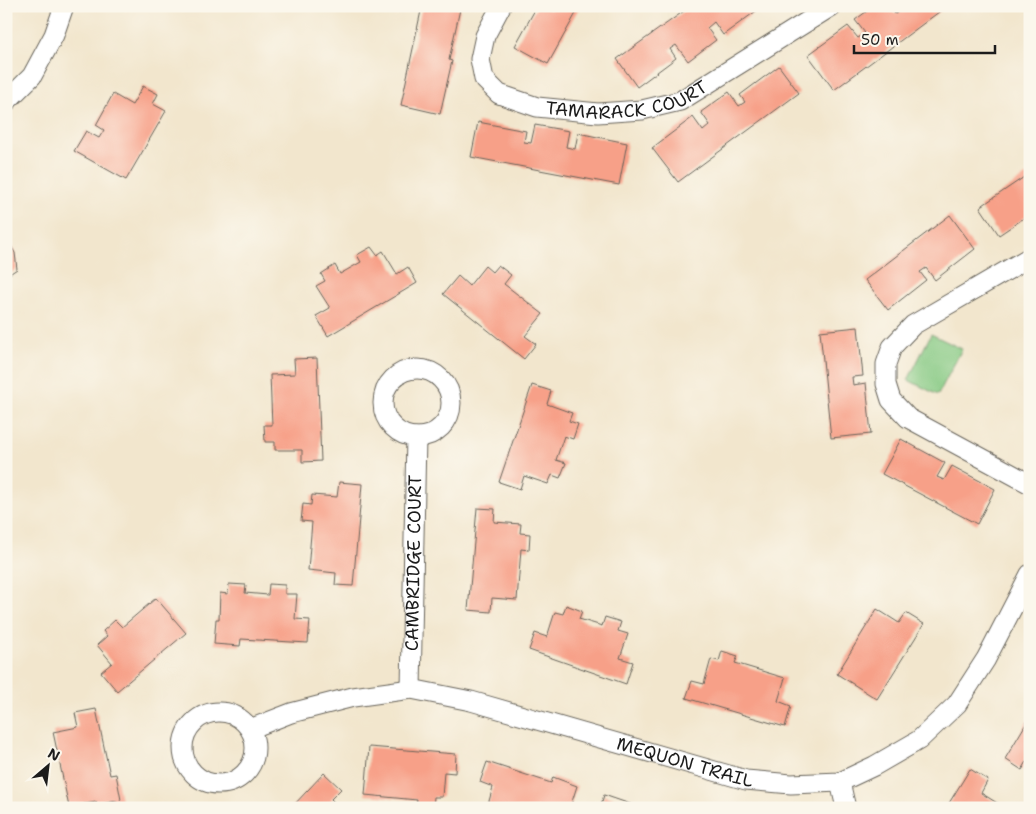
<svg xmlns="http://www.w3.org/2000/svg" width="1036" height="814" font-family="'Shantell Sans',sans-serif">
<style>
.green{fill:#86c983;stroke:#517250}
.building{fill:#f7a088}
.lines{fill:none;stroke-linecap:round;stroke-linejoin:round}
.minor-casing{stroke:#67635a;stroke-width:21}
.minor{stroke:#fff;stroke-width:19}
.labels{text-anchor:middle;stroke-width:4;stroke-linejoin:round;paint-order:stroke}
.street-label{font-size:18px;fill:#1c1c1c;stroke:#fbf7ec}
</style>
<rect width="100%" height="100%" fill="#fbf7ec"/>
<filter id="ink" filterUnits="userSpaceOnUse"><feTurbulence type="fractalNoise" baseFrequency=".02" numOctaves="2"/><feDisplacementMap in="SourceGraphic" scale="10" xChannelSelector="R" yChannelSelector="G"/><feConvolveMatrix kernelMatrix="1 2 1 2 8 2 1 2 1" color-interpolation-filters="sRGB"/></filter>
<filter id="wash" filterUnits="userSpaceOnUse"><feTurbulence type="fractalNoise" baseFrequency=".0096" numOctaves="4" result="noise"/><feDisplacementMap in="SourceGraphic" scale="20" xChannelSelector="R" yChannelSelector="G"/><feGaussianBlur stdDeviation="1.12" result="paint"/><feColorMatrix in="noise" values="0 0 0 0 0 0 0 0 0 0 0 0 0 0 0 0 0 1.4 0 .05"/><feComposite in="paint" operator="in"/></filter>
<g filter="url(#wash)">
<rect width="100%" height="100%" fill="#f2e6cd"/>
<!-- green -->
<path class="green" d="M931 334 962 349 938 395 908 380Z"/>
<g id="blocks">
<!-- building -->
<g class="building">
<path d="M422 6H449L460 9 449 60 452 61 440 114 401 105Z"/>
<path d="M537 6H543L550 10 552 6H580L548 64 515 46Z"/>
<path d="M691 6H763L723 35 714 22 707 28 716 40 688 61 676 45 670 49 676 58 637 87 617 59Z"/>
<path d="M874 6H889L895 14 901 10 899 6H947L834 90 808 55 848 26 858 38 865 33 855 20Z"/>
<path d="M779 66 799 93 678 182 652 148 693 117 703 131 710 125 701 112 729 92 739 106 745 102 740 95Z"/>
<path d="M143 86 158 94 153 104 166 111 126 180 74 151 86 131 99 138 104 130 96 125 113 94 132 105Z"/>
<path d="M478 122 526 131 524 142 531 143 535 125 569 131 566 147 575 149 578 133 627 143 619 185 471 157Z"/>
<path d="M1030 173V214L999 235 980 207Z"/>
<path d="M950 215 975 249 935 280 926 268 920 272 926 280 888 310 865 280Z"/>
<path d="M6 237 15 253 17 269 11 273H6Z"/>
<path d="M371 247 377 255 383 251 397 274 408 267 417 283 328 336 316 316 330 308 316 286 325 281 321 274 335 265 340 274 361 262 357 255Z"/>
<path d="M498 265 511 275 504 284 543 314 525 336 536 344 524 359 443 294 458 276 469 286 485 266 492 272Z"/>
<path d="M858 327 863 376 852 377 853 385 866 383 871 434 831 438 820 331Z"/>
<path d="M317 358 321 461 302 462V450H275V442H265L264 425H272L270 375 295 374 294 359Z"/>
<path d="M532 385 551 391 547 404 572 413 569 421 578 424 573 439 564 436 556 460 566 463 560 478 552 475 548 484 524 476 520 489 499 482Z"/>
<path d="M901 439 945 463 937 477 944 480 952 466 995 489 977 524 882 474Z"/>
<path d="M339 482 362 484 353 586 335 585 336 573 308 570 312 522 301 521 303 504 311 505 312 495 337 497Z"/>
<path d="M477 508 495 509 494 522 521 524 520 533 530 534 529 550 521 549 517 600 492 598 491 612 468 610Z"/>
<path d="M229 584 246 585 245 593 268 595 269 584 285 585V594H297L295 619 310 620 308 643 241 639 240 646 214 644 216 619H219L220 593 228 594Z"/>
<path d="M156 598 186 633 117 691 101 672 112 663 97 645 107 636 103 631 115 620 122 627Z"/>
<path d="M566 605 582 611 579 619 602 626 605 617 621 622 618 631 628 634 620 658 633 662 626 684 529 650 535 633 547 637 555 612 563 614Z"/>
<path d="M877 609 899 623 906 613 924 624 877 699 837 674Z"/>
<path d="M722 651 738 656 735 663 785 678 778 701 791 706 785 727 686 698 692 681 704 684 711 659 719 661Z"/>
<path d="M96 709 110 775 116 774 121 800 97 805 96 802 69 807 53 732 78 727 75 713Z"/>
<path d="M1030 717V761L1028 760 1022 770 1005 759Z"/>
<path d="M369 747 456 754 455 773 444 772 442 797H434L433 807 416 806 417 800 365 795Z"/>
<path d="M487 762 551 783 553 777 577 786 570 808H487L493 787 480 782Z"/>
<path d="M970 769 988 780 981 793 1002 806 1001 808H946Z"/>
<path d="M324 773 341 789 331 799 340 808H291Z"/>
<path d="M604 795 639 807V808H600Z"/>
</g>
</g>
</g>
<g filter="url(#ink)">
<use href="#blocks" fill-opacity="0" stroke="#67635a" stroke-width="1"/>
<g class="lines">
<!-- minor casing -->
<g class="minor-casing">
<g id="minor">
<path id="s1" d="M501 6 485 36 480 59 484 79 499 94 537 107 598 113 642 110 680 101 832 6"/>
<path d="M6 102 32 76 54 35 64 6"/>
<path d="M1030 257 913 325 892 347 886 364V384L891 400 908 418 1030 484"/>
<circle cx="417" cy="403" r="34"/>
<path id="s2" d="M411 689 416 437"/>
<circle cx="219" cy="748" r="36"/>
<path id="s3" d="M250 729 291 713 353 697 411 689 471 701 746 780 791 784 840 782 874 766 919 740 957 704 986 659 1030 574"/>
<path d="M840 782 846 808"/>
</g>
</g>
<!-- minor -->
<use href="#minor" class="minor"/>
</g>
</g>
<g class="labels">
<!-- street labels -->
<g class="street-label">
<text dy="6" stroke="none"><textPath href="#s1" startOffset="231">TAMARACK COURT</textPath></text>
<text dy="6" stroke="none"><textPath href="#s2" startOffset="126">CAMBRIDGE COURT</textPath></text>
<text dy="6" stroke="none"><textPath href="#s3" startOffset="450">MEQUON TRAIL</textPath></text>
</g>
</g>
<!-- margin -->
<rect width="1036" height="814" fill="none" stroke="#fbf7ec" stroke-width="25"/>
<!-- north arrow -->
<g transform="translate(48 766) rotate(28)" stroke="#fbf7ec" stroke-width="4" paint-order="stroke">
<path d="M0-4L9 19L0 12L-9 19Z" fill="#1c1c1c"/>
<text y="-8" font-size="14" font-weight="bold" text-anchor="middle" fill="#1c1c1c">N</text>
</g>
<!-- scale -->
<path d="M854 45v8h141v-8" fill="none" stroke="#1c1c1c" stroke-width="2.5"/>
<text x="861" y="45" font-size="15" fill="#1c1c1c" stroke="#fbf7ec" stroke-width="4" paint-order="stroke">50 m</text>
</svg>
